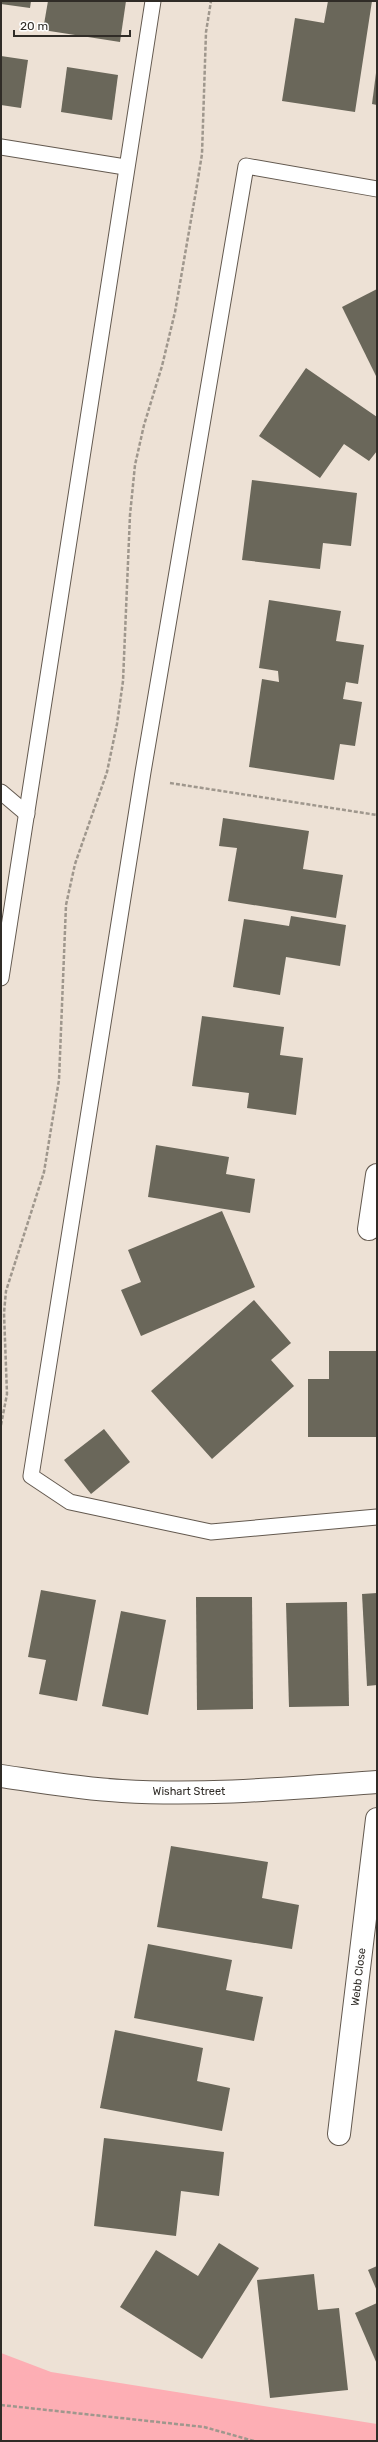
<svg xmlns="http://www.w3.org/2000/svg" width="378" height="2442" font-family="Rubik,sans-serif">
<style>
.green{fill:#fdaeb4}
.building{fill:#6a675a}
.lines{fill:none;stroke-linecap:round;stroke-linejoin:round}
.service-casing{stroke:#63594f;stroke-width:17}
.minor-casing{stroke:#63594f;stroke-width:24}
.path{stroke:#9f978d;stroke-width:2.5;stroke-dasharray:4 2;stroke-linecap:butt}
.service{stroke:#fff;stroke-width:15}
.minor{stroke:#fff;stroke-width:22}
.labels{text-anchor:middle;stroke-width:4;stroke-linejoin:round;paint-order:stroke}
.street-label{font-size:11px;fill:#302c27;stroke:#fff}
</style>
<rect width="100%" height="100%" fill="#ede1d5"/>
<!-- green -->
<path class="green" d="M1 2353 51 2372 377 2424V2441H1Z"/>
<!-- building -->
<g class="building">
<path d="M1 1H31L30 8 1 4Z"/>
<path d="M48 1H126L120 42 43 30Z"/>
<path d="M328 1H372L355 112 282 101 295 18 324 23Z"/>
<path d="M1 56 28 60 21 108 1 105Z"/>
<path d="M67 67 118 75 112 120 61 112Z"/>
<path d="M376 73H377V105L372 104Z"/>
<path d="M377 289V378L342 307Z"/>
<path d="M306 368 377 417V451L369 461 344 444 320 478 259 436Z"/>
<path d="M252 480 357 493 351 546 323 543 320 569 242 560Z"/>
<path d="M269 600 341 611 336 641 364 645 358 684 346 682 343 699 362 702 355 746 340 744 334 780 249 767 262 679 279 682 278 671 259 668Z"/>
<path d="M223 818 309 831 303 869 343 875 336 918 228 901 237 848 219 846Z"/>
<path d="M291 916 346 925 340 966 286 957 280 995 233 987 244 919 289 926Z"/>
<path d="M202 1016 284 1027 280 1055 303 1058 296 1115 247 1108 249 1093 192 1086Z"/>
<path d="M156 1145 229 1157 226 1174 255 1179 250 1213 148 1197Z"/>
<path d="M222 1211 255 1287 141 1336 121 1290 141 1282 128 1250Z"/>
<path d="M254 1300 291 1343 271 1360 294 1386 212 1459 151 1391Z"/>
<path d="M329 1351H377V1437H308V1379H329Z"/>
<path d="M104 1429 130 1462 91 1494 64 1460Z"/>
<path d="M41 1590 96 1600 77 1701 39 1694 46 1660 28 1657Z"/>
<path d="M377 1593V1685L367 1686 362 1594Z"/>
<path d="M196 1597H252L253 1709 197 1710Z"/>
<path d="M347 1602 349 1706 289 1707 286 1603Z"/>
<path d="M121 1611 166 1620 148 1715 102 1706Z"/>
<path d="M171 1846 268 1862 262 1898 299 1905 292 1949 157 1927Z"/>
<path d="M148 1944 232 1960 226 1990 263 1997 254 2041 134 2018Z"/>
<path d="M115 2030 203 2048 197 2081 230 2088 222 2131 100 2108Z"/>
<path d="M104 2138 224 2152 219 2196 181 2191 176 2236 94 2226Z"/>
<path d="M219 2243 259 2268 202 2359 120 2307 156 2250 198 2276Z"/>
<path d="M377 2266V2291L368 2270Z"/>
<path d="M314 2274 318 2310 339 2308 348 2390 270 2398 257 2280Z"/>
<path d="M377 2303V2364L355 2313Z"/>
</g>
<g class="lines">
<!-- service casing -->
<g class="service-casing">
<g id="service">
<path d="M1 147 125 167"/>
<path d="M377 189 246 166 143 772 31 1476 70 1502 211 1532 377 1517"/>
<path d="M1 792 27 814"/>
<path d="M1 978 153 1"/>
</g>
</g>
<!-- minor casing -->
<g class="minor-casing">
<g id="minor">
<path d="M369 1229 377 1175"/>
<path d="M1 1776C41 1782 81 1789 122 1791 207 1796 292 1788 377 1782"/>
<path d="M339 2134 377 1819"/>
</g>
</g>
<!-- path -->
<g class="path">
<path d="M170 783 377 815"/>
<path d="M1 1425 7 1394 4 1313 6 1291 44 1172 59 1080 66 905 75 864 107 772 117 724 123 681 130 515 135 465 144 425 162 366 175 312 196 191 202 154 206 32 211 1"/>
<path d="M1 2405 204 2427 254 2441"/>
</g>
<!-- service -->
<use href="#service" class="service"/>
<!-- minor -->
<use href="#minor" class="minor"/>
</g>
<g class="labels">
<!-- street labels -->
<g class="street-label">
<text x="189" y="1795">Wishart Street</text>
<text transform="translate(358 1977) rotate(-83)" y="4">Webb Close</text>
</g>
</g>
<!-- border -->
<rect width="378" height="2442" fill="none" stroke="#302c27" stroke-width="4"/>
<!-- scale -->
<path d="M14 30v6h116v-6" fill="none" stroke="#302c27" stroke-width="2"/>
<text x="20" y="30" font-size="12" fill="#302c27" stroke="#ffffff" stroke-width="3" paint-order="stroke">20 m</text>
</svg>
